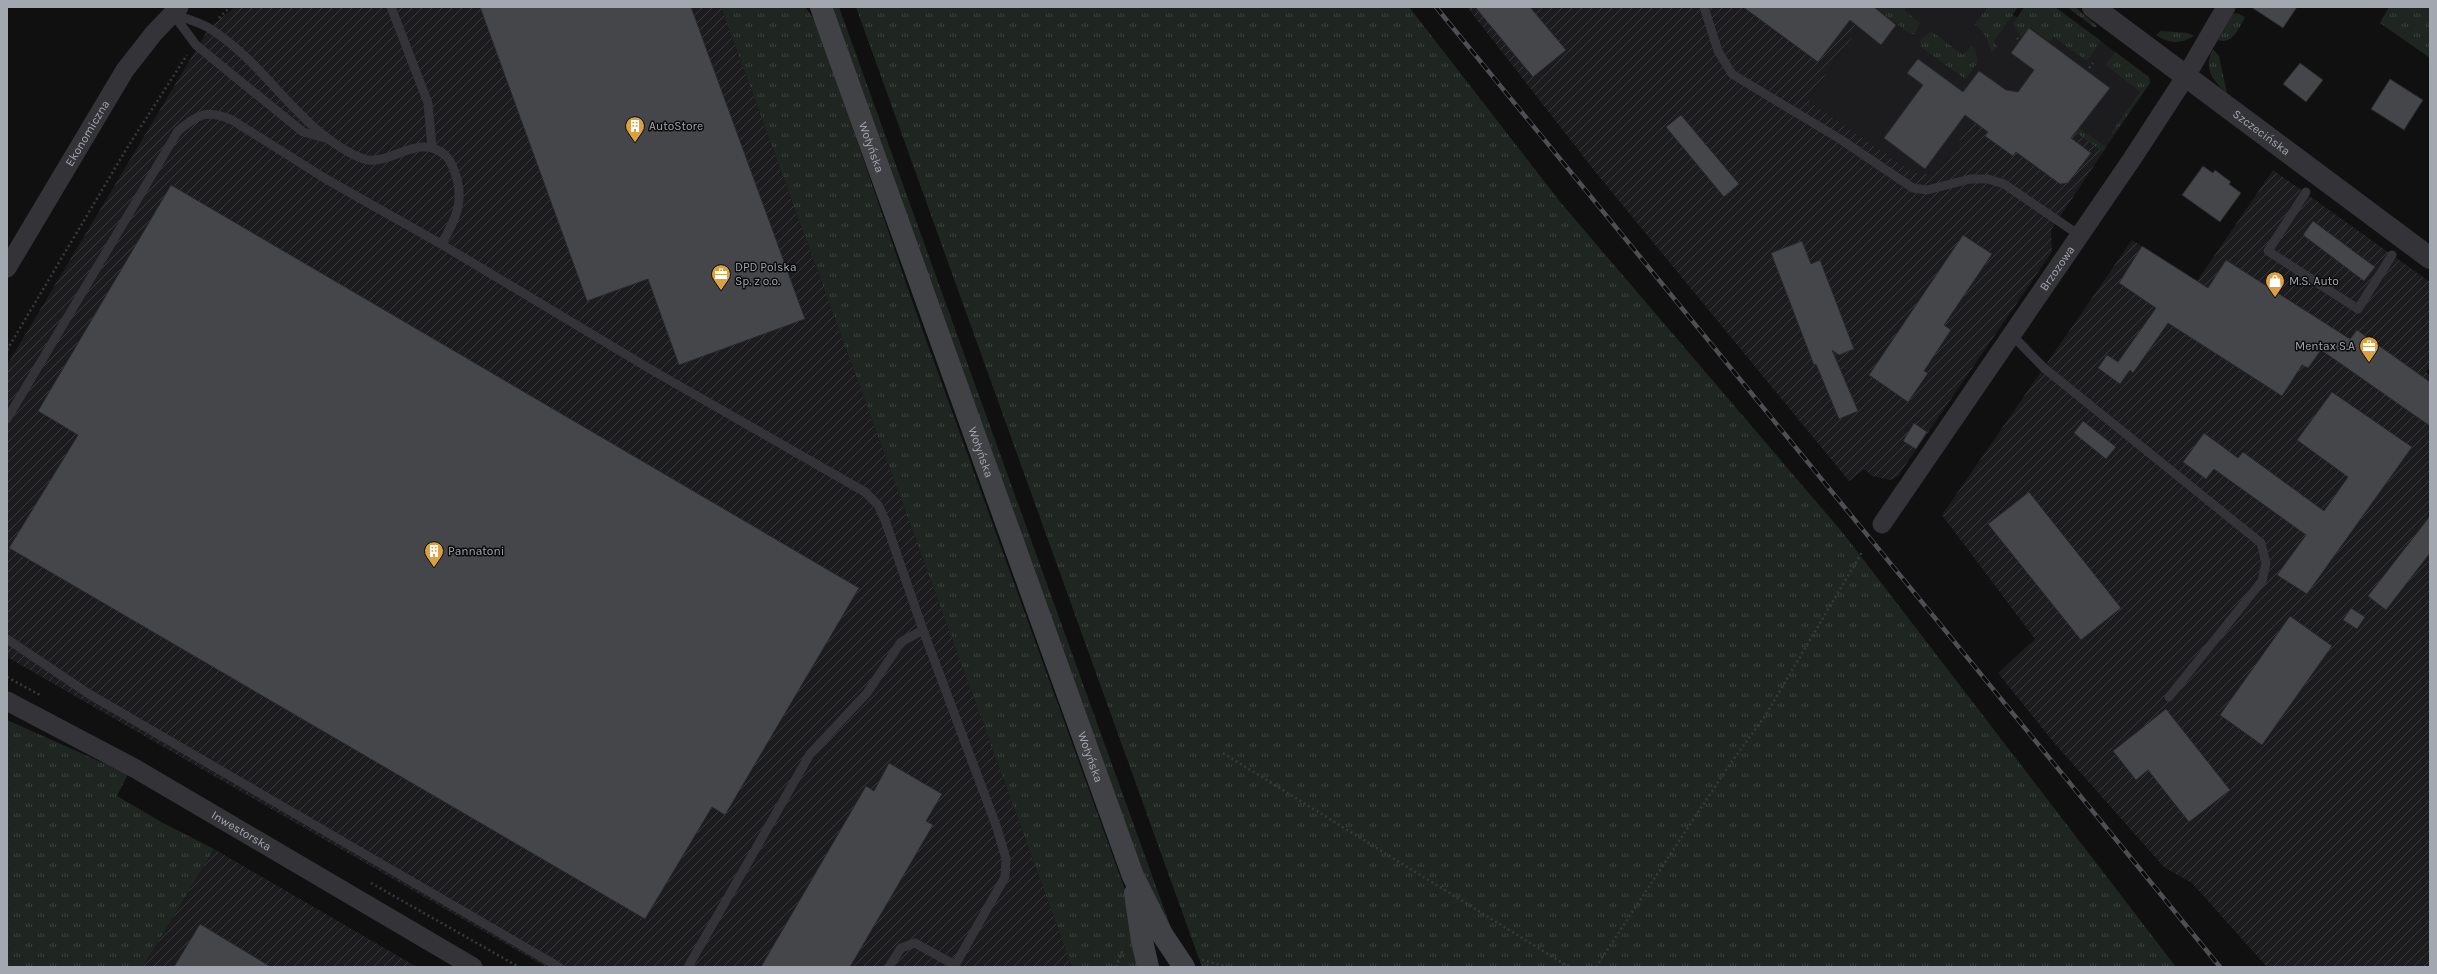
<svg xmlns="http://www.w3.org/2000/svg" width="2437" height="974" font-family="Karla,sans-serif">
<style>
.built{fill:#1c1c1e}
.industrial{fill:url(#industrial-furrows)}
.grass{fill:url(#grass-tufts)}
.building{fill:#444649;stroke:#2a2a2d}
.lines{fill:none;stroke-linecap:round;stroke-linejoin:round}
.path{stroke:#38393d;stroke-width:2.5;stroke-dasharray:2 3;stroke-linecap:butt}
.service{stroke:#343438;stroke-width:9}
.minor{stroke:#343438;stroke-width:19}
.tertiary{stroke:#343438;stroke-width:22}
.secondary{stroke:#404246;stroke-width:22}
.rail-casing{stroke:#4d4f53;stroke-width:4.5}
.rail{stroke:#0b0b0c;stroke-width:3;stroke-dasharray:9;stroke-linecap:butt}
.labels{text-anchor:middle;stroke-width:3;stroke-linejoin:round;paint-order:stroke}
.poi-label{font-size:12px;fill:#a3a8b0;stroke:#0b0b0c;text-anchor:start}
.street-label{font-size:12px;fill:#a3a8b0;stroke:#0b0b0c}
</style>
<defs>
<pattern id="industrial-furrows" width="10" height="10" patternUnits="userSpaceOnUse"><rect width="10" height="10" fill="#1c1c1e"/><path d="M-1 1l2-2M0 10L10 0M9 11l2-2" fill="none" stroke="#3a3a3c"/></pattern>
<pattern id="grass-tufts" width="24" height="20" patternUnits="userSpaceOnUse"><rect width="24" height="20" fill="#1f2520"/><path d="M3 7l-1-3M5 7V3M7 7l1-3M15 17l-1-3M17 17v-4M19 17l1-3" fill="none" stroke="#3c423e"/></pattern>
</defs>
<rect width="100%" height="100%" fill="#101011"/>
<!-- built -->
<path class="built" d="M1874 7H2003L2030 27 2062 12 2149 77 2150 83 2103 152 2046 111 2002 104 1990 96 1940 169 1926 174 1912 172 1807 100Z"/>
<!-- industrial -->
<g class="industrial">
<path d="M235 7H721L1072 967H546L7 657V365L209 28Z"/>
<path d="M1467 7H1874L1807 100 1912 172 1926 174 1940 169 1990 96 2002 104 2013 90 2018 91 2103 152 2051 230 2052 252 1898 476 1890 480 1872 476 1864 469 1849 481 1597 174Z"/>
<path d="M2273 170 2430 282V366L2426 372 2430 375V967H2267L2192 883 2164 867 2056 745 1998 673 2035 639 1942 515 2132 240 2197 281Z"/>
<path d="M214 849 417 967H143Z"/>
</g>
<!-- grass -->
<g class="grass">
<path d="M721 7H805L816 22 916 312 1153 967H1072Z"/>
<path d="M831 7H839L1185 967H1176Z"/>
<path d="M856 7H1409L1561 203 1843 533 2176 967H1202Z"/>
<path d="M1875 7H1906L1904 10 1920 23 1915 34H1910Z"/>
<path d="M1988 7H2018L1993 42 1997 46 1992 53 1985 35 1975 24Z"/>
<path d="M2024 7H2055L2101 41 2087 61 2054 37 2050 42 2030 27 2021 37 2013 24Z"/>
<path d="M2067 7H2075L2097 26 2095 28Z"/>
<path d="M2389 7H2430V58L2380 23Z"/>
<path d="M2237 13 2245 17C2239 28 2233 45 2218 40L2233 14Z"/>
<path d="M1931 31 1963 55 1971 46 1975 48 1978 62 1965 79 1921 47 1920 41Z"/>
<path d="M2161 31 2188 33 2194 36C2181 44 2169 44 2156 35Z"/>
<path d="M2213 49 2219 56 2227 93C2212 81 2203 67 2213 49Z"/>
<path d="M2115 52 2149 77 2150 83 2113 135 2111 133 2140 92 2106 65Z"/>
<path d="M2046 111 2059 114 2106 147 2103 152Z"/>
<path d="M7 720 128 774 117 796 165 824 214 849 143 967H7Z"/>
</g>
<!-- building -->
<g class="building">
<path d="M480 7H691L805 319 679 365 648 279 587 301Z"/>
<path d="M1475 7H1530L1566 50 1533 77Z"/>
<path d="M1743 7H1874L1896 25 1881 45 1850 20 1818 62Z"/>
<path d="M2251 7H2297L2283 28Z"/>
<path d="M2029 28 2110 88 2071 138 2091 153 2068 183 2060 184 2016 152 2013 156 1985 136 1988 132 1965 115 1925 169 1884 138 1923 85 1907 73 1918 59 1963 92 1979 71 2006 90 2018 92 2034 70 2011 53Z"/>
<path d="M2300 63 2323 80 2306 102 2283 84Z"/>
<path d="M2390 79 2423 100 2404 130 2371 109Z"/>
<path d="M1681 115 1739 184 1724 197 1666 127Z"/>
<path d="M2203 166 2213 173 2215 170 2231 182 2229 184 2241 193 2220 222 2182 195Z"/>
<path d="M171 185 859 588 725 815 712 807 645 919 9 548 78 435 38 411Z"/>
<path d="M2313 221 2375 267 2364 281 2303 235Z"/>
<path d="M1963 235 1992 254 1944 325 1951 330 1924 371 1928 373 1908 402 1869 375Z"/>
<path d="M1802 241 1811 264 1820 260 1854 349 1839 355 1832 350 1858 411 1839 419 1816 364 1814 365 1771 253Z"/>
<path d="M2142 246 2208 288 2226 260 2350 339 2357 330 2430 382V426L2321 350 2308 368 2302 365 2282 396 2168 323 2133 373 2130 370 2120 384 2098 368 2107 355 2118 362 2156 308 2119 283Z"/>
<path d="M2332 392 2412 447 2307 594 2277 575 2306 535 2214 469 2206 479 2183 462 2204 433 2238 458 2243 452 2324 511 2348 477 2297 440Z"/>
<path d="M2083 421 2116 447 2106 459 2074 433Z"/>
<path d="M1914 423 1927 432 1916 449 1903 441Z"/>
<path d="M2029 492 2121 608 2081 640 1988 524Z"/>
<path d="M2430 516V553L2386 610 2368 596Z"/>
<path d="M2351 608 2365 617 2357 629 2343 620Z"/>
<path d="M2290 616 2332 646 2262 745 2220 715Z"/>
<path d="M2166 709 2230 790 2189 822 2148 770 2136 780 2113 751Z"/>
<path d="M889 763 942 794 926 821 933 825 850 967H761L866 786 874 791Z"/>
<path d="M200 924 271 967H174Z"/>
</g>
<g class="lines">
<!-- path -->
<g class="path">
<path d="M219 18 230 7"/>
<path d="M2017 38 2018 39"/>
<path d="M2089 68 2093 63"/>
<path d="M7 350 127 148 187 55"/>
<path d="M7 677 40 695"/>
<path d="M1223 753 1569 967"/>
<path d="M371 883 519 967"/>
<path d="M1202 960 1228 967"/>
<path d="M1116 967 1123 949"/>
<path d="M1596 967 1728 767 1765 716 1862 552"/>
</g>
<!-- service -->
<g class="service">
<path d="M391 7 428 103 432 148"/>
<path d="M1704 7 1718 51 1732 74 1840 139 1913 188 1927 190 1970 179H1988L2004 184 2079 235"/>
<path d="M173 14 196 45 240 81 303 132 325 138"/>
<path d="M2306 192 2268 251 2358 309 2392 255"/>
<path d="M441 244 650 369 865 492 878 505 885 520 923 630 901 642 867 693 810 754 688 967"/>
<path d="M2012 335 2044 368 2261 543 2266 563 2262 581 2169 697"/>
<path d="M7 419 178 131C199 114 206 109 232 120L326 179 441 244C456 220 465 200 455 173 453 167 450 159 445 155 420 133 393 163 369 160 364 160 357 156 352 154 295 124 264 62 209 28 199 22 184 18 173 14"/>
<path d="M923 630 997 828 1006 859 1005 877 954 967"/>
<path d="M7 639 89 694 559 967"/>
<path d="M889 967 901 948 915 943 955 965"/>
</g>
<!-- minor -->
<g class="minor">
<path id="s1" d="M7 268 125 70 154 33 179 7"/>
<path id="s2" d="M1882 524 2132 159 2186 76 2226 7"/>
<path id="s3" d="M7 701 136 769 473 967"/>
</g>
<!-- tertiary -->
<path class="tertiary" id="s4" d="M2093 7 2430 258"/>
<!-- secondary -->
<g class="secondary">
<path id="s5" d="M821 7 1133 876 1162 934 1184 967"/>
<path d="M1135 893 1142 941 1148 967"/>
</g>
<!-- rail casing -->
<g class="rail-casing">
<path id="rail" d="M1436 7 2220 967"/>
</g>
<!-- rail -->
<use href="#rail" class="rail"/>
</g>
<!-- icons -->
<defs>
<g id="building-pin" transform="scale(1)"><path d="M0 17L-7.5 6A9.5 9.5 0 1 1 7.5 6Z" fill="#dba03f" stroke="#0b0b0c"/><path d="M-4-6H4V6H1V3H-1V6H-4ZM-2.5-4.3h1.7v1.8h-1.7ZM.8-4.3h1.7v1.8H.8ZM-2.5-1h1.7V.8h-1.7ZM.8-1h1.7V.8H.8Z" fill="#fff"/></g>
<g id="office-pin" transform="scale(1)"><path d="M0 17L-7.5 6A9.5 9.5 0 1 1 7.5 6Z" fill="#dba03f" stroke="#0b0b0c"/><path d="M-6-3h4V-5.5h4V-3h4V5H-6ZM-1-4.5V-3h2v-1.5ZM-6 0V1H6V0Z" fill="#fff"/></g>
<g id="shop-pin" transform="scale(1)"><path d="M0 17L-7.5 6A9.5 9.5 0 1 1 7.5 6Z" fill="#dba03f" stroke="#0b0b0c"/><path d="M-5-2.5h2.3a2.7 3.5 0 0 1 5.4 0H5L5.5 6h-11ZM-1.5-2.5h3a1.5 2.3 0 0 0-3 0Z" fill="#fff"/></g>
</defs>
<g fill-rule="evenodd">
<use href="#building-pin" x="635" y="126"/>
<use href="#office-pin" x="721" y="274"/>
<use href="#shop-pin" x="2275" y="281"/>
<use href="#office-pin" x="2369" y="346"/>
<use href="#building-pin" x="434" y="551"/>
</g>
<g class="labels">
<!-- poi labels -->
<g class="poi-label">
<text x="649" y="130">AutoStore</text>
<text x="735" y="271">DPD Polska<tspan x="735" dy="14">Sp. z o.o.</tspan></text>
<text x="2289" y="285">M.S. Auto</text>
<text x="2355" y="350" text-anchor="end">Mentax S.A</text>
<text x="448" y="555">Pannatoni</text>
</g>
<!-- street labels -->
<g class="street-label">
<text dy="4" stroke="none"><textPath href="#s1" startOffset="157">Ekonomiczna</textPath></text>
<text dy="4" stroke="none"><textPath href="#s4" startOffset="210">Szczecińska</textPath></text>
<text dy="4" stroke="none"><textPath href="#s5" startOffset="149">Wołyńska</textPath></text>
<text dy="4" stroke="none"><textPath href="#s2" startOffset="310">Brzozowa</textPath></text>
<text dy="4" stroke="none"><textPath href="#s5" startOffset="473">Wołyńska</textPath></text>
<text dy="4" stroke="none"><textPath href="#s5" startOffset="797">Wołyńska</textPath></text>
<text dy="4" stroke="none"><textPath href="#s3" startOffset="268">Inwestorska</textPath></text>
</g>
</g>
<!-- border -->
<rect width="2437" height="974" fill="none" stroke="#a3a8b0" stroke-width="16"/>
</svg>
